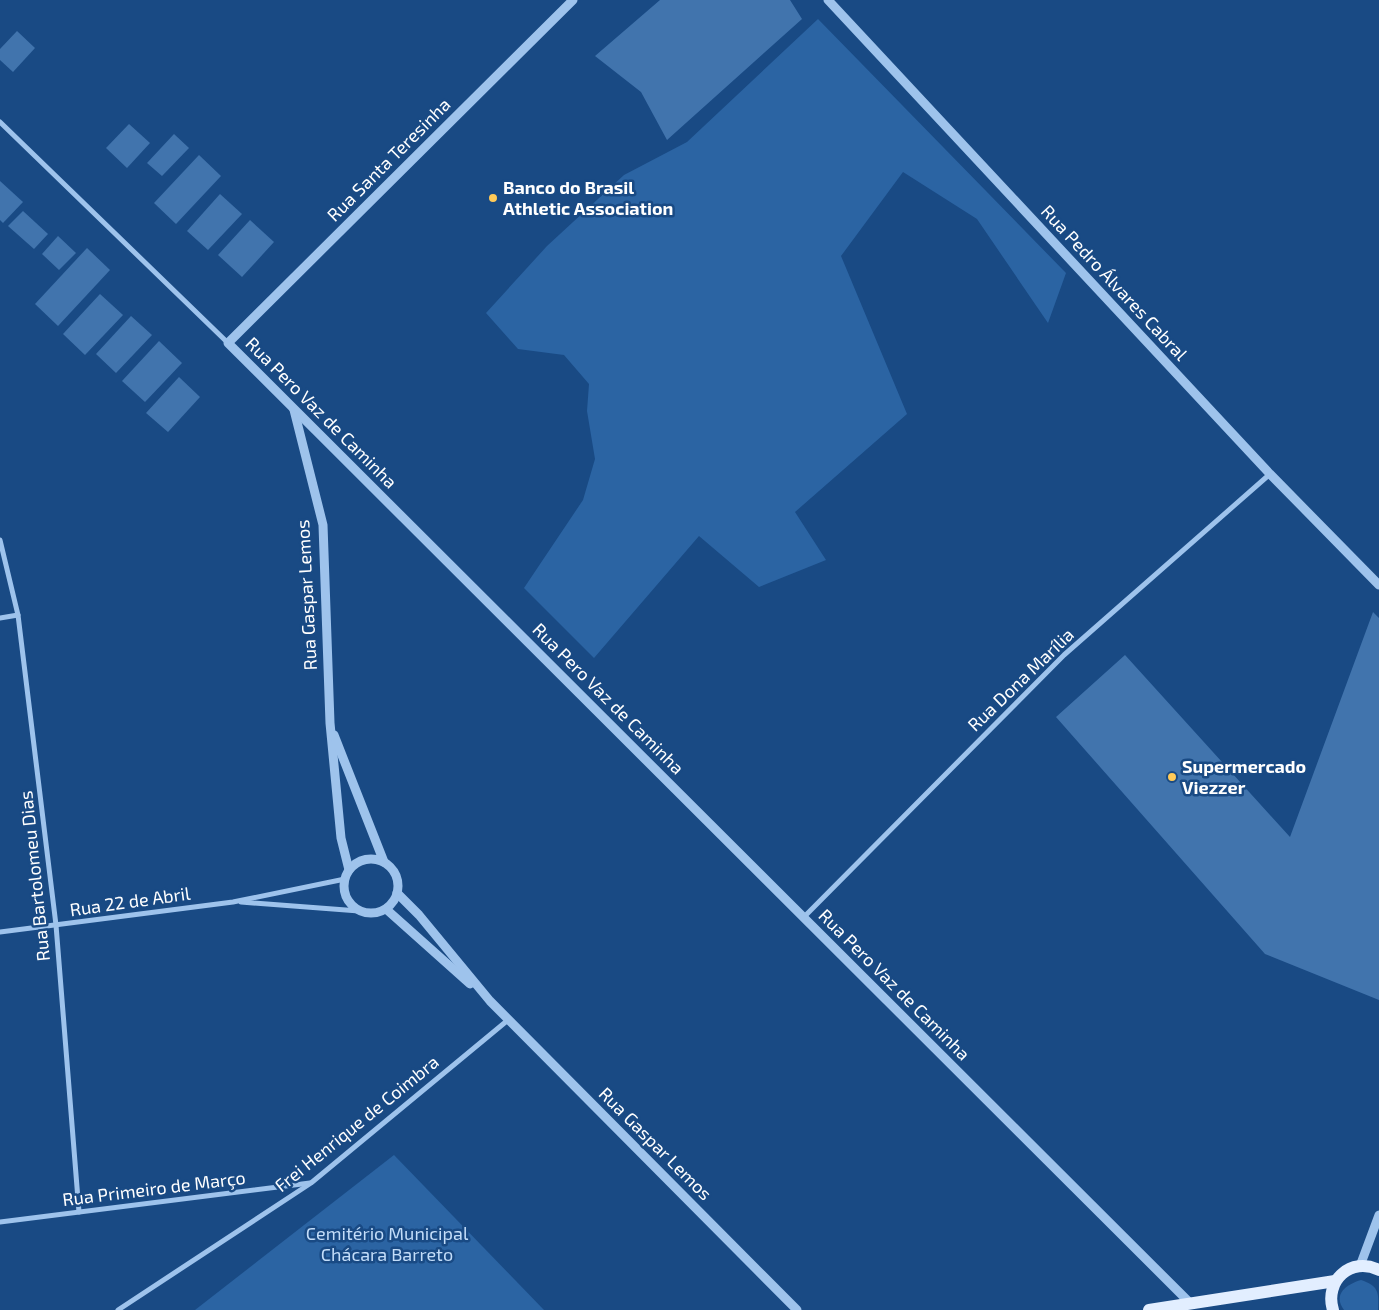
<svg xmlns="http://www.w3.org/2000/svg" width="1379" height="1310" font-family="'Exo 2',sans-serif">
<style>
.green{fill:#2b64a3}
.building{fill:#4174ad}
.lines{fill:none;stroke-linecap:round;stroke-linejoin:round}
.minor{stroke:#9ec3ec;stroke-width:5}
.tertiary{stroke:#9ec3ec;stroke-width:9}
.primary{stroke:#e2eeff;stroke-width:12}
.poi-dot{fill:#ffca58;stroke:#194a84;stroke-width:2}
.labels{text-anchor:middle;stroke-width:5;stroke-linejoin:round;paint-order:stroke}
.street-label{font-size:18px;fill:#fff;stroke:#194a84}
.poi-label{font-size:18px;font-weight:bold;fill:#fff;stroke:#194a84;text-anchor:start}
.park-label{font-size:18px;fill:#c3ddf9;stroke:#194a84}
</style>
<rect width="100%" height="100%" fill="#194a84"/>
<!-- green -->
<g class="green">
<path d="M818 19 1066 273 1048 323 977 219 903 172 841 256 907 414 795 512 826 560 759 587 699 536 594 658 524 588 583 500 595 459 587 411 589 384 564 355 518 349 486 313 547 246 624 175 687 142Z"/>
<path d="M394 1155 544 1310H195Z"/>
<path d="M1361 1280C1378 1286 1379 1291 1378 1310H1344C1332 1294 1347 1284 1361 1280Z"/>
</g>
<!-- building -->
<g class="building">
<path d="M660 0H790L802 19 667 140 641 92 595 56Z"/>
<path d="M17 31 35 48 13 72 0 60V49Z"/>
<path d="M129 124 150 143 127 168 106 148Z"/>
<path d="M174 134 189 148 162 176 147 163Z"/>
<path d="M199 155 221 176 176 224 154 203Z"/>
<path d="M0 181 23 202 3 223 0 220Z"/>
<path d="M220 194 242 214 208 250 187 231Z"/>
<path d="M23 211 48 234 34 249 8 226Z"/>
<path d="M250 220 274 242 242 277 218 255Z"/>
<path d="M58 236 76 253 59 270 42 254Z"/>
<path d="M87 248 110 270 58 326 35 304Z"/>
<path d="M100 294 123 315 85 355 63 334Z"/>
<path d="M131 316 152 335 116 373 96 354Z"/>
<path d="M159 341 182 363 145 402 122 381Z"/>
<path d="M179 377 200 397 168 432 146 413Z"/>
<path d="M1373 612 1379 618V1000L1265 954 1056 717 1125 655 1290 837Z"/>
</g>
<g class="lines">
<!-- minor -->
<g class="minor">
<path d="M0 122 228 343"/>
<path d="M0 540 18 615 56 925 79 1212"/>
<path d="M0 618 18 615"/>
<path d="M241 902 359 911"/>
<path d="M803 918 1064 655 1270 474"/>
<path d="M0 932 233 902 345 879"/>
<path d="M0 1222 310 1183"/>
<path d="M118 1310 311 1183 508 1020"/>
</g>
<!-- tertiary -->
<g class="tertiary">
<path d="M573 0 228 343 1190 1303"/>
<path d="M828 0 1270 474 1379 585"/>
<path d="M294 410 323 525 330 723 341 838 349 870"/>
<path d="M334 735 384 862"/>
<circle cx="371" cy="886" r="27"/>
<path d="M397 893 419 915 490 1001 797 1310"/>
<path d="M386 909 470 984"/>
<path d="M1360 1266 1379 1215"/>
</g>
<!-- primary -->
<g class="primary">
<path d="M1149 1310 1335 1281"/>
<path d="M1333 1310C1324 1281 1351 1256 1379 1270"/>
</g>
</g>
<!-- markers -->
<g class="poi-dot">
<circle cx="493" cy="198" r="5"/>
<circle cx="1172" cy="777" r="5"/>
</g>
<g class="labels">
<!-- street labels -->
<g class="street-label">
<text transform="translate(389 160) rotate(-45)" y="6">Rua Santa Teresinha</text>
<text transform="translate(1114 283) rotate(47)" y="6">Rua Pedro Álvares Cabral</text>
<text transform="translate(321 413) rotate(45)" y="6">Rua Pero Vaz de Caminha</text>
<text transform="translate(307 595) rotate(-93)" y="6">Rua Gaspar Lemos</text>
<text transform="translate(1021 680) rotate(-44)" y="6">Rua Dona Marília</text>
<text transform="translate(608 699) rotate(45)" y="6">Rua Pero Vaz de Caminha</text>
<text transform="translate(35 876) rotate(-96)" y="6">Rua Bartolomeu Dias</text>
<text transform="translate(130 902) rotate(-8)" y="6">Rua 22 de Abril</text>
<text transform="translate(894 985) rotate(45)" y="6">Rua Pero Vaz de Caminha</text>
<text transform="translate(357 1124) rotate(-39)" y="6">Frei Henrique de Coimbra</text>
<text transform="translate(655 1144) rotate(45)" y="6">Rua Gaspar Lemos</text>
<text transform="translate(154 1189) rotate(-7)" y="6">Rua Primeiro de Março</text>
</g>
<!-- poi labels -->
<g class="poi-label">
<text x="503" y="194">Banco do Brasil<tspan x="503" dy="21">Athletic Association</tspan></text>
<text x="1182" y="773">Supermercado<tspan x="1182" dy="21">Viezzer</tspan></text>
</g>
<!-- park labels -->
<g class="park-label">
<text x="387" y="1240">Cemitério Municipal<tspan x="387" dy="21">Chácara Barreto</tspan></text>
</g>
</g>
</svg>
